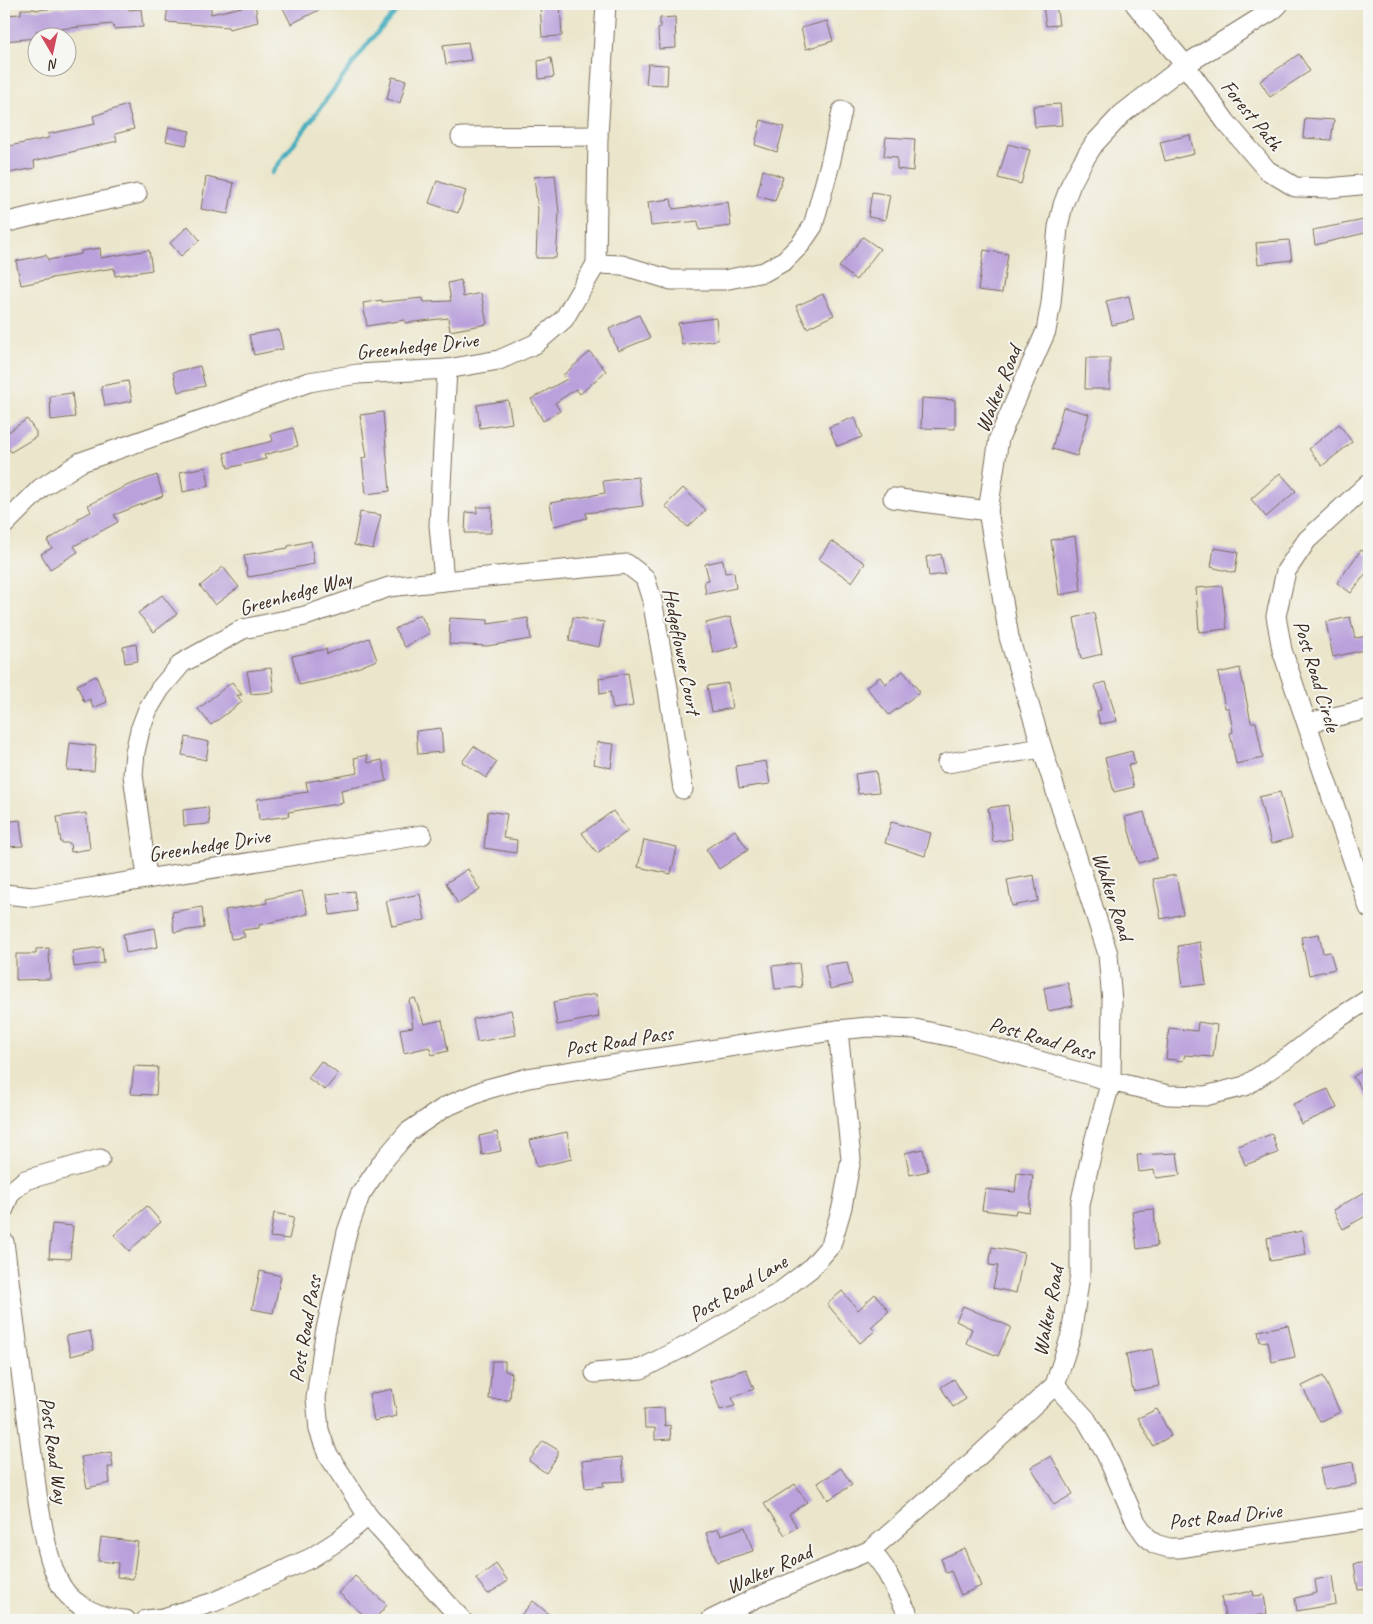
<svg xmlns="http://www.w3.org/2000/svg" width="1373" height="1624" font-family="Caveat,sans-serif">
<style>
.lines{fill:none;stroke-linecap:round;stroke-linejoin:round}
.stream{stroke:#40acbe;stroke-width:4.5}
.building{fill:#baa1db}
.minor-casing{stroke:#796c5b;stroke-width:21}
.minor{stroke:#fff;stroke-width:19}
.labels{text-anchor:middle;stroke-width:4;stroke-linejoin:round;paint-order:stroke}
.street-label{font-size:21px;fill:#3b2a1e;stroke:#f6f6f2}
</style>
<rect width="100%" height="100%" fill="#f6f6f2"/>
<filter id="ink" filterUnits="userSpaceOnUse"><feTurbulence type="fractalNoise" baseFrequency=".02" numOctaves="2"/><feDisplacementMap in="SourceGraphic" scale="10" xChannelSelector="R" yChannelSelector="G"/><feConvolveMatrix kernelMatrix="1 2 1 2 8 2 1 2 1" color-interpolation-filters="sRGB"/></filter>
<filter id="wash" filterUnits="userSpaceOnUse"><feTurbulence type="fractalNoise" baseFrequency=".0096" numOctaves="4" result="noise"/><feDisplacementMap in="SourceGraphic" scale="20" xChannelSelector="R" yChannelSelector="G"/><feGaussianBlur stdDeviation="1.12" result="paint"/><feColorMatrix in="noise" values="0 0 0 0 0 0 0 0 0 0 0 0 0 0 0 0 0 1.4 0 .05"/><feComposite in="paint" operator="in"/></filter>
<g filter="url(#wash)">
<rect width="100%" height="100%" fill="#ebe6cb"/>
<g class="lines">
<!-- stream -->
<path class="stream" d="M272 173 369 42 403 4"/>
</g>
<g id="blocks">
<!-- building -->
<g class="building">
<path d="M108 4H129V10L141 9 143 27 114 29 113 24 36 31 37 38 4 41V15L21 14V9H35V10Z"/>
<path d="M168 4 211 5V14L255 4 258 22 229 29 228 27 166 22Z"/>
<path d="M281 4H331L291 24Z"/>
<path d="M540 4H560L562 36 542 37Z"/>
<path d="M1056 4 1059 25 1046 26 1043 6Z"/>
<path d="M675 17 676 48 659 49 658 29 660 28V18Z"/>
<path d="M827 21 833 41 806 49 801 28Z"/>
<path d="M468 42 471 60 446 64 443 45Z"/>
<path d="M1299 54 1310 71 1270 97 1260 81Z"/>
<path d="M551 58 554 77 539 79 538 61Z"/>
<path d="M648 64 668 65 667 85 646 84Z"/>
<path d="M392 77 406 80 400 103 387 99Z"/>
<path d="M1060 104 1062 125 1035 127 1033 106Z"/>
<path d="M127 105 134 129 115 134 117 141 34 161 35 168 4 174V147L49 138 48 134 95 124 93 116Z"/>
<path d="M1305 118 1334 120 1331 140 1303 138Z"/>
<path d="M761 120 784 127 777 152 755 145Z"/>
<path d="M169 127 190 131 186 145 166 141Z"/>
<path d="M1190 135 1194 154 1165 161 1160 142Z"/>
<path d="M886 137 915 139 913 171 897 169V157L884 156Z"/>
<path d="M1008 144 1030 150 1021 184 998 178Z"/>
<path d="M763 170 783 177 775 201 757 196Z"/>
<path d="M555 175 559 213 556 258H536L538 210 534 177Z"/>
<path d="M206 177 234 183 228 214 201 209Z"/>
<path d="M437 181 466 191 458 213 429 203Z"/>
<path d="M872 192 890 195 885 220 868 217Z"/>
<path d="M671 199 673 209 728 202 731 226 699 230 698 221 651 226 648 202Z"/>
<path d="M1369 219V232L1315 245 1313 230Z"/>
<path d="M188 226 200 240 181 256 170 243Z"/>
<path d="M863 237 880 249 856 280 839 267Z"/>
<path d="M1289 240 1292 260 1258 264 1256 243Z"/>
<path d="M100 248 101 258 149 250 152 270 115 276 114 268 51 278V279L21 285 16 261 46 255 48 260 81 254V251Z"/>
<path d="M984 250 1008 254 1002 293 978 290Z"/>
<path d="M461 280 463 297 481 293 487 324 450 331 448 318 405 323V320L367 326 363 303 382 300V302L423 298 424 302 451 301 448 283Z"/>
<path d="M823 294 834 315 807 328 796 306Z"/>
<path d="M1129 296 1134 320 1112 325 1106 301Z"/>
<path d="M639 315 650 338 618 351 609 329Z"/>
<path d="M716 318 718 340 682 345 678 323Z"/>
<path d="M279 330 283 349 254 355 249 335Z"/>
<path d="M590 352 606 371 580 394 576 389 555 403 560 411 543 421 531 399 567 379 563 375Z"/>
<path d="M1086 358H1110V389H1085Z"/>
<path d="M200 366 205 386 178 392 173 372Z"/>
<path d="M128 381 132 401 105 406 101 386Z"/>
<path d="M72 393 75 417 51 420 50 396Z"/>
<path d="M922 398 955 400V429L921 428Z"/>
<path d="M508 400 512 423 480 428 477 405Z"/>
<path d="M1063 407 1089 414 1077 456 1052 449Z"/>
<path d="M383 412 390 491 366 494 362 458 367 457 360 415Z"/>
<path d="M855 417 862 437 837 446 829 427Z"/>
<path d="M27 419 36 432V437L11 452 4 441V435Z"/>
<path d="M1339 424 1352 442 1322 466 1309 449Z"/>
<path d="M293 428 298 446 264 455 266 459 228 468 224 453 273 441 271 434Z"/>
<path d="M206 467 209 486 183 492 180 472Z"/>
<path d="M1280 473 1296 491 1266 517 1251 499Z"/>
<path d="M157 475 163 496 114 515 118 522 74 546 78 552 50 569 41 554 52 548 47 541 79 520 78 518 91 512 88 505 126 486Z"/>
<path d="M638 477 643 506 586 513 587 518 554 526 550 503 605 493 603 481Z"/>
<path d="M683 488 706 510 688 527 665 506Z"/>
<path d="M477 507H492L491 533H465L466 512 477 513Z"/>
<path d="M360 512 381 515 373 549 354 545Z"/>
<path d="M1075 536 1081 591 1059 595 1051 540Z"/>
<path d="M311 541 314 564 273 572V573L248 577 244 555 288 548V546Z"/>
<path d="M831 541 865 563 852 582 819 559Z"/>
<path d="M1214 548 1238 552 1235 573 1211 567Z"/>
<path d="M1361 550 1369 556V569L1351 593 1337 583Z"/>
<path d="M941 554 945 574 929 576 926 557Z"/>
<path d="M723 560 725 573 734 572 736 588 706 594 704 581 709 580 705 564Z"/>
<path d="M223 567 239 587 215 605 200 586Z"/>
<path d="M1222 586 1227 629 1199 632 1196 588Z"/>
<path d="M162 595 177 614 154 632 138 613Z"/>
<path d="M1094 613 1102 654 1081 659 1074 618Z"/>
<path d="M420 614 430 633 405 647 395 629Z"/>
<path d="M573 617 604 622 599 647 569 641Z"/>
<path d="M730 617 739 646 713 653 706 623Z"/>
<path d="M1350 617 1355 638 1369 636V649L1333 657 1326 622Z"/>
<path d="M450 618 488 620V624L528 618 531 639 487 646 449 644Z"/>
<path d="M369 638 377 660 332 678 299 685 292 656 326 649 327 654Z"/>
<path d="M136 644 138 661 125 663 123 647Z"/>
<path d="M271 668 274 692 251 694 247 671Z"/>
<path d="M1240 668 1251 722H1256L1263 758 1236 764 1230 733 1233 732 1229 708H1225L1218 673Z"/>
<path d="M903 671 920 692 889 715 866 687 880 677 885 684Z"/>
<path d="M628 673 633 706 613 709 610 692 600 694 599 678Z"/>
<path d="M96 676 107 702 93 708 90 699 84 702 77 685Z"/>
<path d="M232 682 242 695H237L242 702 211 725 198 709Z"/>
<path d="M1106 682 1117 721 1100 724 1097 711 1101 710 1095 685Z"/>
<path d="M728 683 732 708 712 712 707 686Z"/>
<path d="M441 728 443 752 418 754 416 731Z"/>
<path d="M186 737 209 742 206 760 182 755Z"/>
<path d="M597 742 614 744 611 768 594 764Z"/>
<path d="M70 743 96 746 94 771 67 770Z"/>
<path d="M474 746 497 762 486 778 462 762Z"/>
<path d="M1132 751 1135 764 1128 765 1134 787 1114 792 1105 758Z"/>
<path d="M367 755 368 763 382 760 387 781 341 790 343 803 288 812 289 816 259 820 257 799 308 792 306 782 358 773 354 758Z"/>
<path d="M766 761 770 784 739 788 736 766Z"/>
<path d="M876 771 879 792 858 794 855 774Z"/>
<path d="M1280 792 1292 838 1271 844 1259 797Z"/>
<path d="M1008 805 1012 839 993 842 988 808Z"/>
<path d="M208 807 210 824 184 826 183 810Z"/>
<path d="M488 811 507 814 503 838 517 840 516 853 484 848Z"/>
<path d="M613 811 628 831 597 853 582 833Z"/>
<path d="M1144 812 1157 858 1138 863 1125 817Z"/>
<path d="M86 813 90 849 71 852 70 843H61L57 817Z"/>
<path d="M20 820 23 846 6 847 4 822Z"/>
<path d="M891 822 931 833 925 856 885 843Z"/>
<path d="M735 830 748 850 719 869 706 849Z"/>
<path d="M644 840 677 847 671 874 638 867Z"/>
<path d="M468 869 480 890 458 904 446 883Z"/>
<path d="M1034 875 1038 901 1012 906 1007 880Z"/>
<path d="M1176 875 1183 914 1161 919 1153 879Z"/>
<path d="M302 891 308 914 259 925V928L242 930 245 937 231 939 225 910 267 903 266 899Z"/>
<path d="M354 891 357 911 330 915 327 894Z"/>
<path d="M420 894 425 920 392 926 386 901Z"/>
<path d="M202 907 204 928 174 932 172 912Z"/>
<path d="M155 928 158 947 126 953 123 934Z"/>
<path d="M1319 934 1323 953 1330 952 1335 969 1309 975 1301 937Z"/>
<path d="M1200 942 1206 984 1183 987 1178 946Z"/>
<path d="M102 947 104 963 74 967 72 951Z"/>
<path d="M49 948 50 979 16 980V954H36V949Z"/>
<path d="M847 962 852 984 830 989 825 965Z"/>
<path d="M799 963 802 987 775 989 772 966Z"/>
<path d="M1068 983 1073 1006 1048 1011 1044 988Z"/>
<path d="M596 994 599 1017 557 1025 553 1002Z"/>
<path d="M415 998 424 1024 442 1020 448 1051 432 1055 429 1047 404 1053 400 1029 413 1027 409 1000Z"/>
<path d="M511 1010 516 1035 477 1042 473 1019Z"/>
<path d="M1198 1022 1217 1025 1213 1057 1185 1055 1183 1061 1166 1059 1169 1028 1197 1031Z"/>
<path d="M321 1061 338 1074 325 1090 308 1078Z"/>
<path d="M134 1066 158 1067 156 1095 131 1094Z"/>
<path d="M1369 1066V1100L1353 1077Z"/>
<path d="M1328 1089 1337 1108 1301 1124 1293 1104Z"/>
<path d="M497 1132 501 1151 482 1155 479 1136Z"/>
<path d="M567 1132 572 1159 537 1167 530 1140Z"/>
<path d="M1272 1134 1278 1153 1245 1165 1238 1146Z"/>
<path d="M923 1149 928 1171 910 1175 905 1153Z"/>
<path d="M1177 1153 1180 1175 1156 1178 1154 1170 1139 1172 1137 1155Z"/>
<path d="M1017 1173 1033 1175 1029 1212 1016 1210 1015 1214 982 1210 985 1189 1015 1192Z"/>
<path d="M1365 1192 1369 1200V1214L1343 1229 1333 1210Z"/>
<path d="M147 1206 161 1222 129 1251 114 1235Z"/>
<path d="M1154 1209 1157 1246 1137 1249 1132 1211Z"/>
<path d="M274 1213 294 1217 289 1239 270 1237Z"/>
<path d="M52 1224 73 1226 70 1259 49 1258Z"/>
<path d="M1302 1231 1306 1255 1270 1261 1267 1238Z"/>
<path d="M992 1247 1024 1253 1016 1293 993 1288 998 1266 989 1265Z"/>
<path d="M260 1271 281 1276 273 1313 252 1309Z"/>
<path d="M842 1291 858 1310 875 1294 889 1311 871 1327 875 1331 860 1343 827 1304Z"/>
<path d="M963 1306 1011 1327 998 1356 966 1343 972 1329 956 1321Z"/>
<path d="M1288 1325 1295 1357 1272 1362 1268 1341 1260 1342 1258 1331Z"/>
<path d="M90 1331 94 1350 71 1356 66 1336Z"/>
<path d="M1152 1349 1159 1386 1133 1391 1126 1354Z"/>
<path d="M492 1361H505V1371L512 1373 510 1400 489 1399Z"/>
<path d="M746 1369 754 1389 732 1397 735 1406 720 1410 710 1381Z"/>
<path d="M1323 1376 1340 1412 1320 1422 1302 1386Z"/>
<path d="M954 1379 966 1399 953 1407 941 1387Z"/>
<path d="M392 1389 397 1416 374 1421 369 1394Z"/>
<path d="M664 1408 665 1426 670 1425 671 1439 655 1440V1428H645L644 1409Z"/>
<path d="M1157 1409 1171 1436 1153 1446 1138 1418Z"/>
<path d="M543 1441 558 1450V1455L546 1473 529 1461Z"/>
<path d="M111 1452 113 1467H108L110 1483 87 1488 81 1457Z"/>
<path d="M1051 1456 1073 1494 1054 1505 1031 1467Z"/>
<path d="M622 1457 624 1481 603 1482 604 1486 585 1488 582 1461Z"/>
<path d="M1353 1462 1356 1484 1324 1490 1320 1468Z"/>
<path d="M841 1468 852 1485 828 1500 818 1483Z"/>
<path d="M795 1484 807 1502 789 1514 797 1527 785 1535 764 1504Z"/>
<path d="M745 1527 753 1551 717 1562 706 1533 718 1529 721 1535Z"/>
<path d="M101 1537 138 1542 133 1579 117 1577 118 1563 98 1561Z"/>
<path d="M965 1548 981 1586 961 1595 951 1571 946 1573 941 1559Z"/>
<path d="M1369 1562V1589L1358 1590 1354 1564Z"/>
<path d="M496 1564 508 1581 488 1594 476 1579Z"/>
<path d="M355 1576 387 1605 374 1620H369L339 1593Z"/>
<path d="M1332 1576 1336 1604 1297 1611 1295 1598 1317 1593 1315 1580Z"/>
<path d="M1253 1591 1254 1596 1264 1595 1267 1614 1233 1620H1226L1221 1597Z"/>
<path d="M533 1601 556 1620H517Z"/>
</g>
</g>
</g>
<g filter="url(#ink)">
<use href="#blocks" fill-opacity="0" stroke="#796c5b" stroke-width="1"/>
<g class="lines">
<!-- minor casing -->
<g class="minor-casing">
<g id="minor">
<path d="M1135 4 1185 65 1226 122 1267 170 1295 187 1329 188 1369 184"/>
<path d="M461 137 598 136"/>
<path d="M4 223 49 212 137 194"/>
<path d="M596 264 622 265 671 280H724L764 272 784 261 800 245 813 226 830 164 842 111"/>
<path d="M1369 483 1307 540 1286 571 1276 616 1282 650 1369 908"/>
<path d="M893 498 988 511"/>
<path d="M4 525 41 488 81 462 309 382 358 374 447 369 499 360 535 344 564 319 596 264 598 136 606 4"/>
<path d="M444 581 627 564 645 578 652 600 668 688 683 789"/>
<path d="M1307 723 1369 709"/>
<path d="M947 763 1042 748"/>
<path d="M147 877 133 775 135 752 140 730 148 709 160 689 182 663 243 629 305 616 389 587 444 581 439 525 447 369"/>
<path d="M4 894 33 897 422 835"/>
<path d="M4 1209 10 1193 25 1180 100 1159"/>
<path d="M4 1242 38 1501C43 1527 48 1565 62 1587 73 1606 104 1620 126 1620"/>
<path d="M595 1373 641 1369 686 1346 777 1294 810 1269 831 1245 842 1207 851 1159 838 1030"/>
<path d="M1055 1385 1086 1419 1106 1454 1136 1522 1146 1536 1155 1544 1169 1548H1179L1369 1519"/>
<path d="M871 1550 885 1569 911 1620"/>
<path d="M146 1620 163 1618 214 1602 311 1558 339 1540 368 1516"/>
<path d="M462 1620 368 1516 327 1453 319 1430 316 1398 325 1334 347 1232 360 1195 383 1161 408 1132 445 1107 487 1089 528 1078 838 1030 868 1027 915 1029 958 1038 1111 1081 1168 1095 1205 1096 1245 1086 1291 1055 1337 1019 1369 999"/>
<path d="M711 1620 760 1596 871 1550 972 1462 1055 1385 1071 1335 1080 1275V1205L1095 1138 1111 1081 1112 1002 1108 954 1042 748 1009 637 988 511 999 438 1046 331 1051 303 1058 227 1063 205 1071 184 1082 163 1094 144 1122 114 1185 65 1273 10 1279 4"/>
</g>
</g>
<!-- minor -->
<use href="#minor" class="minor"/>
</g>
</g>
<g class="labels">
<!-- street labels -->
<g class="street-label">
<text transform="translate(1252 115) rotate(51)" y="7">Forest Path</text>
<text transform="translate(417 346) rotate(-6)" y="7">Greenhedge Drive</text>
<text transform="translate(998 389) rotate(-68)" y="7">Walker Road</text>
<text transform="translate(295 593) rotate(-16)" y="7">Greenhedge Way</text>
<text transform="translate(682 651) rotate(79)" y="7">Hedgeflower Court</text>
<text transform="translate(1317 676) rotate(73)" y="7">Post Road Circle</text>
<text transform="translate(209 845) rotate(-9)" y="7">Greenhedge Drive</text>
<text transform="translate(1113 896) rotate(72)" y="7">Walker Road</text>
<text transform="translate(1042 1038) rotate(16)" y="7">Post Road Pass</text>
<text transform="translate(619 1041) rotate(-9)" y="7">Post Road Pass</text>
<text transform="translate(738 1288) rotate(-31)" y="7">Post Road Lane</text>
<text transform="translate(1048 1311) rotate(-79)" y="7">Walker Road</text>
<text transform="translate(305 1329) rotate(-80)" y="7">Post Road Pass</text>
<text transform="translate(54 1450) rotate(82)" y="7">Post Road Way</text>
<text transform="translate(1225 1516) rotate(-6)" y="7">Post Road Drive</text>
<text transform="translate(769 1569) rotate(-24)" y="7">Walker Road</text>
</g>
</g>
<!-- margin -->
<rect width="1373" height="1624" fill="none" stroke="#f6f6f2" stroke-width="20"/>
<!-- north arrow -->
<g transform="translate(52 52) rotate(171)"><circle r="24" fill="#f6f6f2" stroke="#aba49d"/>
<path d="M0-4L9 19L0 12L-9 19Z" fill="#d1495b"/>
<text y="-8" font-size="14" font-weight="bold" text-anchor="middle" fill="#3b2a1e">N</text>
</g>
</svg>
